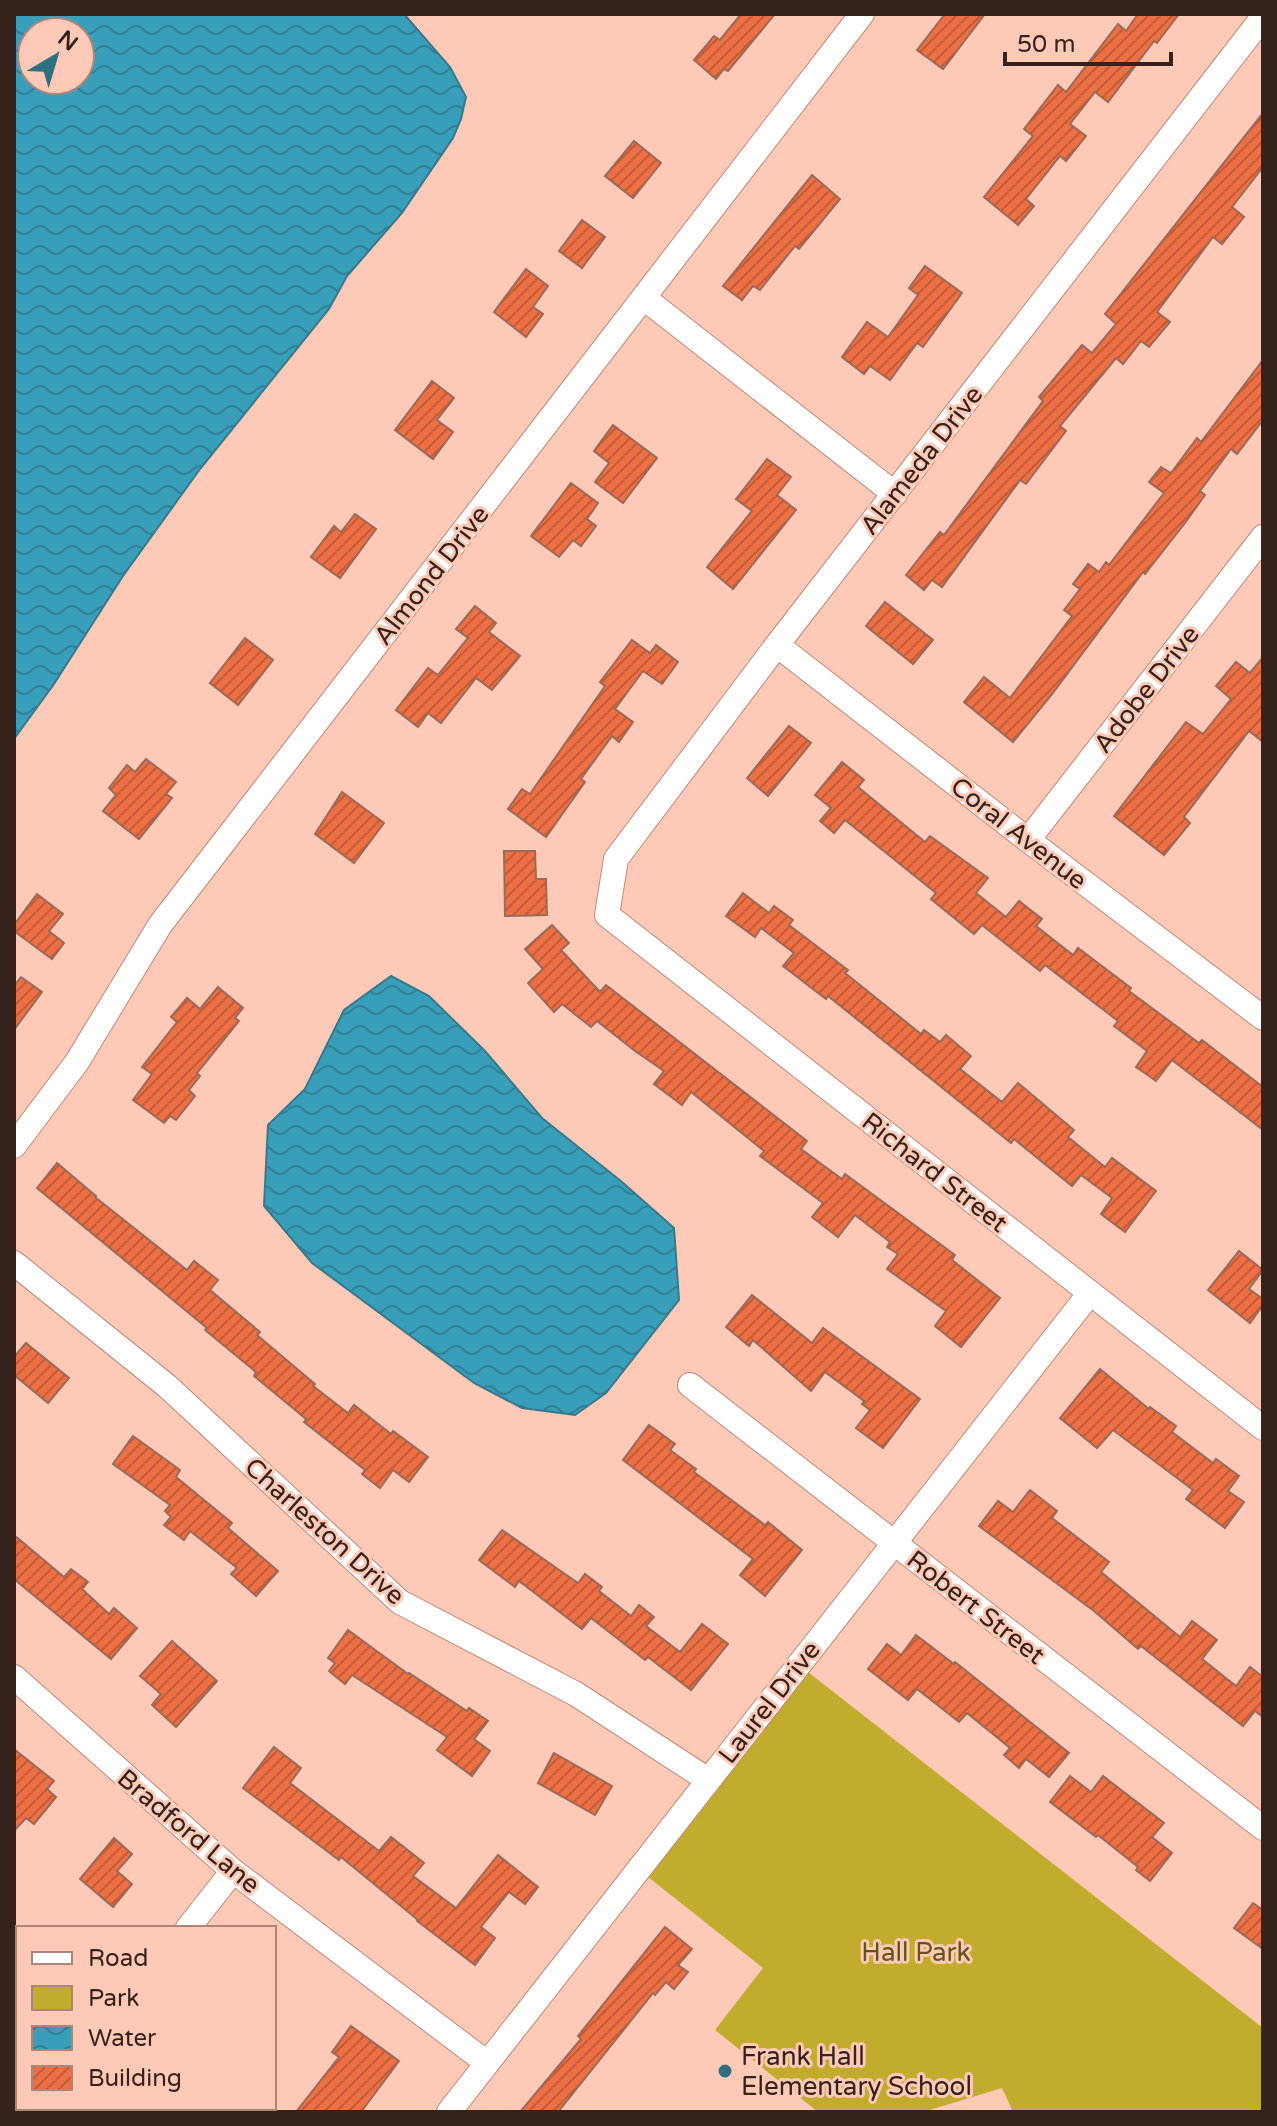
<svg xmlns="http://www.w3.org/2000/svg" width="1277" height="2126" font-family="'Varela Round',sans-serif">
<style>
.park{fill:#c2ac2e}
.water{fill:url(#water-waves);stroke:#37798a;stroke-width:2;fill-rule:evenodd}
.building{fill:url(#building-hatch);stroke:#996a5a;stroke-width:2}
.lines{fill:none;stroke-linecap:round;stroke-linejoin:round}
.minor-casing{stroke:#bb8979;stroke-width:26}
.minor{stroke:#fff;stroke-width:24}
.poi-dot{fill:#2e7082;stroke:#fec9b7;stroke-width:3}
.labels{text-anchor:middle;stroke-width:6;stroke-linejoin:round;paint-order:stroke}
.street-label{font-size:26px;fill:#35221b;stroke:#fec9b7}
.park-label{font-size:26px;fill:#60561a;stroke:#fec9b7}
.poi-label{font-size:26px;fill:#35221b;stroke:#fec9b7;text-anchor:start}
</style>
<defs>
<pattern id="water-waves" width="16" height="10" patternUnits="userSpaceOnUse" patternTransform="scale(2)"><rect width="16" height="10" fill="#389eba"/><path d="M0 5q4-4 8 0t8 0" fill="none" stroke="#308096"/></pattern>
<pattern id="building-hatch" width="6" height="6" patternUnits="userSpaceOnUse" patternTransform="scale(2)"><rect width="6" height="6" fill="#ee6f44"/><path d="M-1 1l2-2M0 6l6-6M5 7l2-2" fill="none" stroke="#c25b38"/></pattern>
</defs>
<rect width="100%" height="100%" fill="#fec9b7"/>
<!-- park -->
<path class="park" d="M799 1665 1263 2028V2112H1013L1002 2088 923 2112H818L715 2030 763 1968 638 1869Z"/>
<!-- water -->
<g class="water">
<path d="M14 14H404L450 67 466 97 461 119 453 138 402 213 347 276 329 309 200 469 123 576 54 684 14 739ZM32 32H80V80H32Z"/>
<path d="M391 976 429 996 485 1051 542 1118 622 1182 674 1228 679 1300 606 1393 575 1415 522 1408 474 1383 312 1263 264 1206 268 1125 305 1089 344 1010Z"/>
</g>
<!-- building -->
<g class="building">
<path d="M741 14H775L728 71 724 69 716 79 694 60 714 36 720 40Z"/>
<path d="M945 14H985L943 69 917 50Z"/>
<path d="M1138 14H1179L1157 43 1154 41 1108 102 1095 92 1070 124 1086 136 1066 161 1060 156 1026 199 1034 206 1018 225 984 197 1033 136 1024 129 1058 85 1066 92 1118 24 1126 31Z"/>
<path d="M1263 113V167L1232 207 1244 217 1222 244 1213 237 1157 312 1170 322 1149 347 1141 341 1123 364 1116 358 1060 426 1066 431 1026 484 1020 480 942 587 932 580 924 590 906 575 940 532 944 535 1043 401 1039 397 1082 345 1092 353 1116 324 1105 314Z"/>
<path d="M634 141 661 163 633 198 605 176Z"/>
<path d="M812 175 840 199 799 249 795 246 760 290 753 286 742 300 723 286Z"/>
<path d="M582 220 605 237 582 268 559 251Z"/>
<path d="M925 266 962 293 923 347 917 343 890 380 870 366 864 374 842 357 867 322 888 337 918 295 909 288Z"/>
<path d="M526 269 548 286 533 307 543 314 526 337 494 312Z"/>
<path d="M1263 360V420L1237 454 1231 449 1200 491 1205 495 1185 523 1145 574 1143 572 1053 693 1013 742 964 702 984 677 1010 698 1072 616 1064 610 1080 589 1073 584 1088 564 1099 572 1106 562 1109 565 1164 493 1149 482 1161 467 1171 473 1197 438 1201 442Z"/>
<path d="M432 381 454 398 437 420 453 432 433 459 395 430Z"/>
<path d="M613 425 657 458 623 503 595 482 609 463 594 451Z"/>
<path d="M767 459 791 477 777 495 796 510 733 589 707 567 752 511 736 499Z"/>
<path d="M571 483 598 503 587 519 596 526 581 546 573 540 559 557 531 536Z"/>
<path d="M355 514 376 529 340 578 311 557 334 526 341 532Z"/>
<path d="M885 602 933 640 913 664 866 626Z"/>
<path d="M475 606 496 623 489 632 520 656 492 690 476 678 441 723 428 713 418 727 396 710 428 668 438 675 468 638 456 629Z"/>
<path d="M245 638 273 660 238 705 210 683Z"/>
<path d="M632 640 650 653 656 645 678 662 662 684 643 671 615 709 633 722 619 742 612 736 581 779 585 782 546 837 508 809 522 789 530 794 605 686 600 682Z"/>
<path d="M1263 657V742L1249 731 1184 817 1190 823 1164 855 1114 816 1186 722 1203 734 1231 699 1216 686 1236 662 1250 673Z"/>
<path d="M789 726 811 743 768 796 747 778Z"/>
<path d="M146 759 176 782 166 794 172 798 139 839 103 811 116 795 109 788 127 765 135 772Z"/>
<path d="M842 762 864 780 858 787 925 842 930 836 988 878 976 893 1006 917 1019 901 1042 919 1036 926 1073 955 1078 948 1131 988 1129 991 1199 1043 1202 1040 1263 1087V1130L1172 1060 1156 1081 1136 1067 1147 1051 1114 1026 1118 1021 1045 965 1040 971 982 925 974 934 931 899 936 893 845 820 834 833 820 821 831 808 815 795Z"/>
<path d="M342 792 384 823 354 863 315 834Z"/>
<path d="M504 851H535L536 879H546L547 915 505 916Z"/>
<path d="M743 893 769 913 774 906 793 920 789 925 848 970 845 973 921 1034 924 1030 940 1042 946 1035 971 1056 960 1069 1002 1102 1018 1083 1074 1130 1068 1137 1105 1167 1112 1158 1156 1191 1125 1232 1101 1214 1112 1198 1081 1175 1072 1186 1014 1139 1011 1143 828 996 826 999 783 966 794 953 761 928 755 937 726 916Z"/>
<path d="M37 894 63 914 49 931 64 943 52 959 14 931V925Z"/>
<path d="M552 925 569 943 561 950 600 992 606 985 807 1141 801 1149 842 1179 845 1174 955 1255 952 1260 1000 1298 961 1347 935 1326 946 1311 887 1269 898 1254 887 1247 890 1242 855 1215 838 1237 812 1217 823 1203 760 1156 764 1151 691 1092 682 1105 654 1084 664 1071 635 1051 597 1021 591 1027 562 1004 554 1012 528 983 543 969 525 949Z"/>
<path d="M21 977 42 992 14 1030V986Z"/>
<path d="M218 987 243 1008 235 1018 239 1021 197 1073 200 1076 189 1090 195 1096 176 1120 170 1116 164 1123 133 1100 152 1074 142 1067 177 1022 171 1017 187 998 200 1009Z"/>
<path d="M57 1163 96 1196 95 1197 187 1270 194 1261 218 1280 210 1290 260 1332 257 1335 315 1384 313 1386 348 1413 354 1405 391 1434 393 1431 428 1457 409 1482 393 1470 380 1488 362 1474 365 1470 304 1422 306 1419 254 1376 256 1372 205 1330 207 1328 37 1188Z"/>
<path d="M1239 1251 1263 1270 1249 1289 1263 1299V1305L1250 1323 1208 1290Z"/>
<path d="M752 1295 812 1343 823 1328 920 1399 883 1448 856 1428 870 1410 862 1404 864 1401 825 1372 811 1391 753 1340 749 1346 726 1327Z"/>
<path d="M26 1343 69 1378 48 1403 14 1375V1357Z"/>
<path d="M1100 1369 1149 1409 1150 1407 1176 1426 1172 1432 1213 1463 1216 1459 1239 1476 1228 1491 1244 1502 1225 1528 1186 1499 1193 1490 1113 1430 1097 1448 1060 1418Z"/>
<path d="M649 1425 675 1444 670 1450 696 1469 694 1472 765 1525 768 1522 802 1550 765 1596 740 1575 753 1559 623 1460Z"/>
<path d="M133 1436 180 1470 176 1477 232 1523 228 1528 278 1571 256 1596 231 1574 237 1568 190 1531 184 1540 164 1525 171 1517 165 1511 170 1505 113 1464Z"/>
<path d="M1030 1490 1057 1511 1052 1518 1109 1562 1101 1572 1180 1637 1192 1621 1217 1640 1202 1659 1236 1686 1250 1667 1263 1677V1717L1255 1711 1243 1726 1141 1646 1138 1649 1094 1611 979 1526 998 1501 1013 1512Z"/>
<path d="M502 1530 578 1583 585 1574 602 1587 599 1591 631 1616 639 1605 654 1617 646 1626 680 1652 702 1624 728 1644 691 1690 648 1657 645 1660 591 1618 582 1629 519 1581 515 1587 479 1560Z"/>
<path d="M14 1535 64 1577 71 1569 88 1582 82 1589 109 1614 114 1608 137 1628 111 1659 14 1579Z"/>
<path d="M348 1630 408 1674 409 1673 467 1711 469 1708 488 1721 474 1739 490 1751 472 1776 437 1750 447 1737 352 1675 345 1684 329 1671 335 1663 328 1658Z"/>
<path d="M916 1635 954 1664 955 1662 1069 1753 1049 1777 1026 1759 1019 1768 1004 1755 1010 1748 967 1713 959 1722 917 1689 908 1700 868 1669 887 1644 901 1655Z"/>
<path d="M172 1641 217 1681 176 1727 152 1705 161 1694 140 1676Z"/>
<path d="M274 1747 301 1768 290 1783 379 1851 391 1837 424 1863 413 1876 456 1908 498 1855 538 1887 525 1904 509 1892 481 1927 495 1938 475 1965 417 1921 418 1920 341 1857 339 1860 243 1788Z"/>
<path d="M14 1749 54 1781 47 1789 56 1797 34 1824 26 1818 14 1831Z"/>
<path d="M554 1753 612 1786 595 1815 538 1783Z"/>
<path d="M1070 1776 1091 1792 1103 1776 1164 1823 1152 1837 1172 1853 1150 1881 1136 1870 1138 1867 1098 1835 1096 1837 1050 1802Z"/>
<path d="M114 1838 132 1854 117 1871 132 1884 113 1907 80 1879Z"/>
<path d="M1253 1903 1263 1910V1949L1234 1928Z"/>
<path d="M665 1927 692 1949 678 1965 688 1972 674 1989 666 1982 655 1995 653 1993 558 2112H520L581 2039 578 2036Z"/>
<path d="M351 2026 399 2061 361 2112H296L339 2057 332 2052Z"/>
</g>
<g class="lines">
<!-- minor casing -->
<g class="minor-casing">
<g id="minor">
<path d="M1263 17 777 645 616 859 607 915 1263 1428"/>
<path d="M644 298 895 494"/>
<path d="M777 645 1028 840 1263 1018"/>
<path d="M1028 840 1263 537"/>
<path d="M14 1146 77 1062 160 925 862 14"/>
<path d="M14 1263 167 1386 400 1602 576 1694 708 1780"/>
<path d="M690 1385 1263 1828"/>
<path d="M14 1677 233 1871 487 2063"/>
<path d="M188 1928 233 1871"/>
<path d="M44 2112 48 2108"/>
<path d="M449 2112 1090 1293"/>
</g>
</g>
<!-- minor -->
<use href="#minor" class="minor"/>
</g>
<!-- markers -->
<circle class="poi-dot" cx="725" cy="2071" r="8"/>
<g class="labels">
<!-- street labels -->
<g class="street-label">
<text transform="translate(921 460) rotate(-52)" y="9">Alameda Drive</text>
<text transform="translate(431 575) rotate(-52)" y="9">Almond Drive</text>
<text transform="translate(1146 689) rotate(-52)" y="9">Adobe Drive</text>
<text transform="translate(1019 833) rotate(38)" y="9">Coral Avenue</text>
<text transform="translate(935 1172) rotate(38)" y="9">Richard Street</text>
<text transform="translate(325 1531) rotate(42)" y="9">Charleston Drive</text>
<text transform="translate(976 1607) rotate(38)" y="9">Robert Street</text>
<text transform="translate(769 1702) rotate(-52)" y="9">Laurel Drive</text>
<text transform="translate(189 1831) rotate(40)" y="9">Bradford Lane</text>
</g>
<!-- park labels -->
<g class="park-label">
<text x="916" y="1961">Hall Park</text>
</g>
<!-- poi labels -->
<g class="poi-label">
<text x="741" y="2065">Frank Hall<tspan x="741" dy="30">Elementary School</tspan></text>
</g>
</g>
<!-- border -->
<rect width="1277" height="2126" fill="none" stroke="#35221b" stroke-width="32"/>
<!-- legend -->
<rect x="16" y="1926" width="260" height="184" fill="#fec9b7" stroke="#ae8679" stroke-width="2"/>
<rect x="32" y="1952" width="40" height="12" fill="#ffffff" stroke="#ae8679" stroke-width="2"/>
<text x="88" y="1966" font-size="24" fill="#35221b">Road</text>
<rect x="32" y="1986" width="40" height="24" fill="#c2ac2e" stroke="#ae8679" stroke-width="2"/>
<text x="88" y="2006" font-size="24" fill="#35221b">Park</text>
<rect x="32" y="2026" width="40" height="24" fill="url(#water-waves)" stroke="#ae8679" stroke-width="2"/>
<text x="88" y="2046" font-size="24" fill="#35221b">Water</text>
<rect x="32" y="2066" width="40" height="24" fill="url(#building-hatch)" stroke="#ae8679" stroke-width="2"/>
<text x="88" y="2086" font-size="24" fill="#35221b">Building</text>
<!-- north arrow -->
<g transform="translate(56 56) rotate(38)"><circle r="38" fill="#fec9b7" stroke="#ae8679" stroke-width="2"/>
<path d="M0-6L14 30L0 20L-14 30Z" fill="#2e7082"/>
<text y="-12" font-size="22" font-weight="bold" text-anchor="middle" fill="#35221b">N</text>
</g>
<!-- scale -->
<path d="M1005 52v12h166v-12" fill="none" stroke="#35221b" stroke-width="4"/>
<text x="1017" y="52" font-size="24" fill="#35221b" stroke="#fec9b7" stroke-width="6" paint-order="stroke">50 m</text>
</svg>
